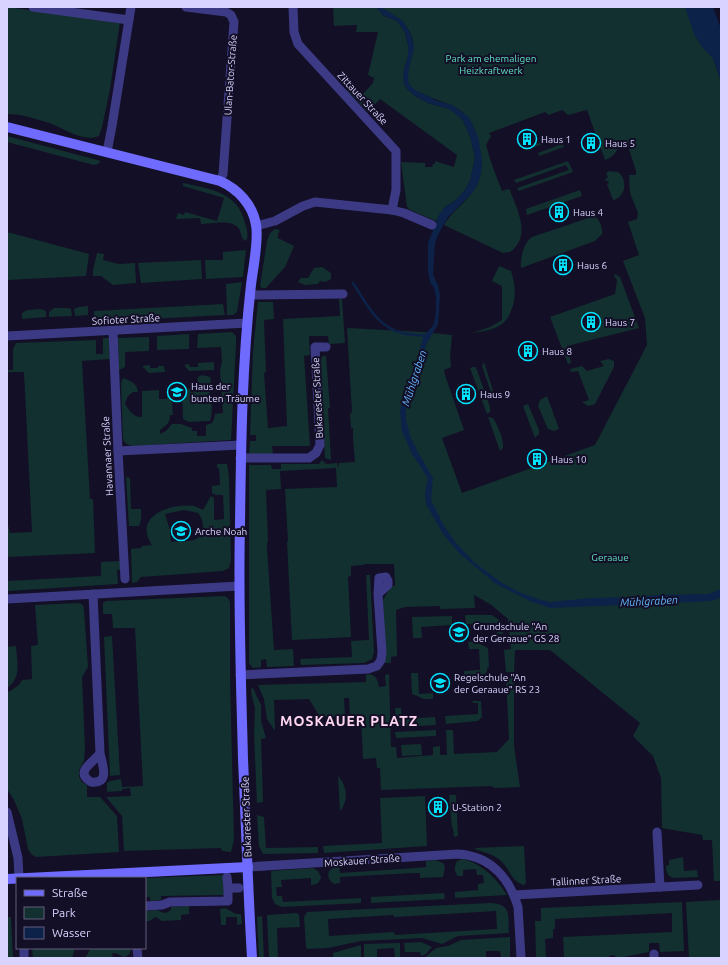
<svg xmlns="http://www.w3.org/2000/svg" width="728" height="965" font-family="Ubuntu,sans-serif">
<style>
.green{fill:#12302f;fill-rule:evenodd}
.water{fill:#0c2248}
.lines{fill:none;stroke-linecap:round;stroke-linejoin:round}
.stream{stroke:#0c2248;stroke-width:2.5}
.street{stroke:#3d3a85;stroke-width:9}
.secondary{stroke:#6f6bff;stroke-width:10}
.labels{text-anchor:middle;stroke-width:4;stroke-linejoin:round;paint-order:stroke}
.park-label{font-size:10px;fill:#5fe0c0;stroke:#130f26}
.street-label{font-size:10px;fill:#d9d4ff;stroke:#130f26}
.poi-label{font-size:10px;fill:#d9d4ff;stroke:#130f26;text-anchor:start}
.water-label{font-size:11px;font-style:italic;fill:#62b6ff;stroke:#130f26}
.district-label{font-size:14px;font-weight:bold;letter-spacing:1px;fill:#ffd6f0;stroke:#130f26}
</style>
<rect width="100%" height="100%" fill="#130f26"/>
<!-- green -->
<g class="green">
<path d="M7 7 120 22 110 89 102 127 99 136C83 143 64 128 49 123 37 119 21 114 7 114Z"/>
<path d="M333 7H376L384 16 397 21 405 32 408 45V57L405 65 404 84 408 90 415 96 428 103 449 109 454 112 463 120 471 139 475 158 470 181 465 190 456 200 445 207 436 221 410 210 407 207 401 162 425 163V167H432L433 164H435V161L454 167 457 155 380 99 368 112 346 90 352 85 363 94 373 83 374 78 368 75 378 32H356L357 25 334 26Z"/>
<path d="M381 7H685L703 48 713 58 721 82V958H689L686 902 720 900V881H714L712 840H703L702 835 662 828 661 778 653 756 633 736 640 723 550 650H515L514 672H506L504 650 511 649 508 619 490 604 474 595 475 608 440 609V606L405 607 396 610 397 656 391 657V663H385L383 600 391 586H395L394 564H365L363 565 351 566V576L348 577 351 637 292 640 287 542 288 541 285 489 337 487 336 468 280 471 281 489 266 490 268 542 267 543V548L274 650 293 649 294 666 267 667 266 659 261 660V667L253 668 249 663V465H271L272 469H281V464H319L322 460 326 464 337 463 338 468 339 463 355 462 353 439V428H351L350 414 352 412 347 328 423 332 452 335 450 357 451 367 444 370 445 375 464 430 442 438 462 493 595 445 647 345 645 318 623 261 639 255 628 222 637 219 638 213 630 193 629 175H636V171L627 143 620 145C615 153 614 157 605 160L587 110 568 115 562 110 549 115 545 112 489 133 491 136 486 145 492 165 502 191 508 189 510 190C517 210 532 236 510 252L503 253 444 225C453 209 471 200 478 182 483 170 482 159 479 146 472 105 453 108 421 93 417 91 411 89 409 84 402 67 423 48 407 28 401 19 388 15 381 7Z"/>
<path d="M7 136 101 161 98 164 94 165 7 142Z"/>
<path d="M560 136 564 147 539 156 538 153 559 145 557 139 526 150 525 148Z"/>
<path d="M568 161 573 172 519 191 517 188 569 170 566 165 516 183 514 180Z"/>
<path d="M609 171 618 172C628 179 626 198 613 200L607 184 609 183 608 181H606L605 179 608 177 606 173Z"/>
<path d="M183 183C210 189 238 192 245 223 247 229 249 236 246 241 241 239 242 236 240 231 235 218 212 224 201 224L200 218 176 219 178 213 184 215 185 212 217 221 224 198 183 186Z"/>
<path d="M580 190 582 196 527 215 526 209Z"/>
<path d="M594 216C599 218 603 228 602 234L595 241 521 268C520 258 524 242 532 237Z"/>
<path d="M275 229 280 230 278 234V238L294 246 285 267 266 288H262L260 286 267 241 270 233Z"/>
<path d="M7 232 89 254 86 276 7 280Z"/>
<path d="M246 250 243 277 206 279 205 260H223V252Z"/>
<path d="M97 253 104 254 103 260 119 264 135 263 136 283 113 285 101 276H93V270Z"/>
<path d="M201 260 202 279 141 283 138 263Z"/>
<path d="M499 266 511 271C515 283 516 294 513 305 507 328 493 330 472 333L490 327 502 320V286L492 281Z"/>
<path d="M322 267 331 273V279L325 282 320 281 318 284 305 285 298 282 301 278H308L314 268Z"/>
<path d="M615 274 620 277 639 328 567 346 571 363 568 364 550 317 615 294 617 281 616 278 614 277Z"/>
<path d="M242 282 237 312 233 315H227L226 284Z"/>
<path d="M339 299H342L345 343 329 344 328 336H309L310 355 304 356 310 446H272L273 454H249L250 441H256V435H250L253 351 258 302H273L274 319 264 320 266 372 264 373 268 428 287 426 283 319 340 316Z"/>
<path d="M223 304 225 315 94 322V311Z"/>
<path d="M88 306V315L75 316 74 309 79 307Z"/>
<path d="M54 308H67L71 309 72 316 49 317V312Z"/>
<path d="M41 309 46 311V317L22 319V313L27 310Z"/>
<path d="M232 332 236 336V345L231 440 133 446C128 445 126 444 123 440L121 383 123 378C131 381 137 383 138 392H133L128 396 125 403C128 410 134 418 142 417V391L159 390V399H167V388H171L173 415H170C170 423 166 426 160 430V434L166 431 172 424H181L192 428V431H197V436H206V425L212 423 214 419 215 414 223 413 220 370 222 362 221 347 197 348 198 334Z"/>
<path d="M189 334V349L157 350V336Z"/>
<path d="M149 337V351L125 352V367L119 370 118 338Z"/>
<path d="M103 338H109L110 359 82 361 90 499H93L95 553 7 557V525H8L10 533 32 532 24 372H7V370H13V349L16 343 96 340V354H103Z"/>
<path d="M323 356H326L330 408H328L331 460 325 458 320 360Z"/>
<path d="M609 359 614 361V367L595 404 588 406 582 402 589 400 578 371 571 372 570 369 582 366 587 371 604 366 600 361Z"/>
<path d="M214 362V370L189 371 184 365 189 364 190 367H198V363Z"/>
<path d="M484 362 494 394 492 395 482 366Z"/>
<path d="M150 365V368H158V366H164L165 372 149 373 142 366Z"/>
<path d="M473 367H475L477 370 490 407V412L487 414 470 368Z"/>
<path d="M202 375 210 377 211 381 210 385 201 386 197 383 198 377Z"/>
<path d="M207 388 209 390C212 399 213 412 210 421L189 422 183 419 182 389Z"/>
<path d="M547 396 559 429 554 431 548 429 538 406 540 400Z"/>
<path d="M528 404 539 430V434L535 438 523 406Z"/>
<path d="M488 417 493 418C498 426 504 440 503 448L500 451Z"/>
<path d="M217 464H227L229 477 231 560 229 568 223 571 141 577 137 582 132 583 131 549 141 548 142 546 152 545C132 516 171 503 194 506 197 507 201 509 203 510L211 496 214 498V520L224 519 223 495H216L212 493V486L220 485 219 468H217ZM184 510 198 513C205 521 206 536 194 540 188 542 177 541 171 542L170 530 165 514Z"/>
<path d="M126 477 130 478 131 509H141V520L139 526H129Z"/>
<path d="M120 561 121 570H117L118 584 7 591V581L101 576V562Z"/>
<path d="M366 575H370L374 652 372 659 364 663 301 665 300 659 352 657 351 641 369 640Z"/>
<path d="M224 596 228 598 230 602V677L234 840 231 852 222 851 221 848 124 851 122 816 106 797 131 796 130 788 122 789V791L107 792V783L110 781 121 779 122 787 143 786 135 628H113L112 614H103V603L106 601Z"/>
<path d="M79 603 83 605 84 610 88 667 82 677 85 748 84 761 79 770V777L82 782 87 785V797H100L117 816 119 852 36 857 31 854 28 849 22 819 14 800 7 789V693L19 685 22 680 32 679 31 646 38 645 35 605Z"/>
<path d="M465 615H492L502 622 503 634H497L496 623 466 624Z"/>
<path d="M452 616V625L421 627 422 638H413L412 617Z"/>
<path d="M112 636 120 775 110 776 104 637Z"/>
<path d="M474 641 488 648 489 667 487 668V671L485 674 464 675V671L480 670 479 649H469L468 642Z"/>
<path d="M16 646C17 662 22 678 7 688V647Z"/>
<path d="M411 673H418L419 694 433 693V699H424L412 694Z"/>
<path d="M370 674C377 676 378 681 379 687L386 686 385 675 389 674 391 747H396L397 758 433 755V747L440 746V755H447L446 730H453L454 754 497 752 509 739 506 678 514 677V746L520 787 495 788 491 786 381 790 380 768H377L376 758 363 759 361 716H350L349 698H344L345 716 320 717 309 699 274 700 275 731 267 719 264 699 258 685 366 682V675Z"/>
<path d="M253 688 261 705V721L266 738 261 739 263 802 257 803 254 735 255 708 252 697 251 689Z"/>
<path d="M472 701H481L482 717 478 721 446 724 445 716 478 714V703H473Z"/>
<path d="M395 708H401L402 719 435 717 436 725 402 727 396 719Z"/>
<path d="M436 730V736L396 738 395 732Z"/>
<path d="M421 744 422 755 402 756 401 745Z"/>
<path d="M338 776C347 786 349 800 340 811Z"/>
<path d="M449 795H456L458 836 454 837 453 828H452Z"/>
<path d="M425 796 427 846 324 853 323 846 382 843 380 798Z"/>
<path d="M257 815 264 817 266 848 318 847V853L263 854 259 846Z"/>
<path d="M524 846 526 883 524 885C511 882 510 868 500 860 492 853 483 853 474 848Z"/>
<path d="M683 857 684 871 697 870 698 877 673 878C667 876 666 871 666 866L669 865V860Z"/>
<path d="M462 859C482 863 497 879 507 895L455 898V892L478 890V884L484 883 483 875H477L476 869 463 870V876H458C454 872 454 867 457 861Z"/>
<path d="M435 860 443 863 445 867 443 877 420 878V873H413L340 877V883L334 884C329 880 327 877 329 871L333 868 339 866 340 873 416 868 426 867V861Z"/>
<path d="M313 868 318 871 321 877C320 882 317 885 311 885V878L281 880 282 887H276L277 896H282L283 902 361 898V903L282 907 275 904 272 898 271 871Z"/>
<path d="M223 875 224 895 161 896V900L150 901V897H145V878Z"/>
<path d="M444 893 445 899 371 903V897Z"/>
<path d="M682 902 684 951 660 952 659 943H649V952L619 958 613 955 609 956V958H564L563 937 672 932V913L555 919V929H553V938L545 939 546 958H536L535 921H541V908Z"/>
<path d="M490 903C512 904 508 915 509 933L458 936 442 944 422 938 361 941 328 948 307 949 306 947 304 917 307 912ZM496 911 497 929 395 935 394 932 329 936 328 919 393 915 394 917Z"/>
<path d="M189 906V914L181 915V920L162 921 156 917 149 921H146L145 924V911C148 911 152 910 156 910 163 911 163 916 171 910V907Z"/>
<path d="M225 908 236 914H241L242 924 237 925V917H226V925H221L220 909Z"/>
<path d="M297 913 299 915 300 927 277 928 278 958H269L267 915Z"/>
<path d="M262 916 264 958H259L257 917Z"/>
<path d="M7 917H11L13 958H7Z"/>
<path d="M510 937V958H501L500 951H486V958H424L436 948 448 946 461 940Z"/>
<path d="M421 942 432 947 426 954 421 956 420 952H405L404 943Z"/>
<path d="M400 943V958H395L394 948 377 949V958H364V944Z"/>
<path d="M361 945V958H333V953Z"/>
<path d="M32 948H75L72 958H33Z"/>
<path d="M91 948H131C131 953 128 957 123 957 119 955 118 953 112 953L113 958H85Z"/>
</g>
<!-- water -->
<g class="water">
<path d="M376 7H381L403 21 411 35 414 48 409 68 408 78 409 84 415 90 438 101 452 105 469 117 478 137 482 159 481 173 478 183 473 192 448 217 438 235 435 243 433 275 438 285 440 295 438 324 426 345 416 386 406 409V420L410 436 419 454 433 478 431 500 443 524 455 542 474 562 502 583 519 592 538 599 550 602 591 598 637 597 658 595 709 594 721 589V598L711 601 694 602 550 608 530 601 496 584 460 554 443 534 426 504 425 492 428 479 421 467 412 454 402 431 400 412 402 400 412 379 423 337 434 324 436 311V297L434 288 430 282 428 271V243L439 215 445 207 456 200 465 190 470 181 475 158 471 139 463 120 449 109 428 103 415 96 408 90 404 84 403 74 408 56V45L405 32 397 21 384 16Z"/>
<path d="M685 7H713L721 29V82L713 58 703 48 695 36Z"/>
</g>
<g class="lines">
<!-- stream -->
<path class="stream" d="M353 283C366 303 377 327 402 333 410 335 418 335 427 336"/>
<!-- street -->
<g class="street">
<path d="M33 7 129 20"/>
<path d="M186 7 226 12 231 15 234 22 223 174 220 181"/>
<path d="M293 7 294 32 298 44 396 151V190L392 210"/>
<path d="M107 152 112 126 131 7"/>
<path d="M256 226 275 221 303 206 315 202 392 210 404 213 432 225"/>
<path d="M250 295 343 294"/>
<path d="M113 331 118 451 125 579"/>
<path d="M7 336 247 323"/>
<path d="M118 451 241 445"/>
<path d="M240 458H309L316 453 320 445 315 347H326"/>
<path d="M93 594 100 753C102 764 111 784 91 782 73 771 95 762 100 753"/>
<path d="M7 599 239 586"/>
<path d="M240 675 368 669 377 666 381 660 382 652 378 594 379 578 386 577 388 581V585L378 594"/>
<path d="M7 812 18 858 19 878"/>
<path d="M657 832 660 887"/>
<path d="M248 867 458 854C490 856 509 877 518 907L521 958"/>
<path d="M227 877 228 888"/>
<path d="M514 895 698 885"/>
<path d="M145 906 162 905 170 902 228 901V888H239"/>
<path d="M24 948V958"/>
<path d="M137 948 138 958"/>
<path d="M654 954V958"/>
</g>
<!-- secondary -->
<g class="secondary">
<path d="M7 127 220 181C238 189 253 205 256 225 259 240 253 268 251 285 242 364 241 444 240 524 238 602 241 680 243 759 246 825 248 892 252 958"/>
<path d="M7 879 248 867"/>
</g>
</g>
<!-- icons -->
<defs>
<g id="building-ring" transform="scale(1)"><circle r="9.5" fill="#130f26" stroke="#00e5ff" stroke-width="1.5"/><path d="M-4-6H4V6H1V3H-1V6H-4ZM-2.5-4.3h1.7v1.8h-1.7ZM.8-4.3h1.7v1.8H.8ZM-2.5-1h1.7V.8h-1.7ZM.8-1h1.7V.8H.8Z" fill="#00e5ff"/></g>
<g id="school-ring" transform="scale(1)"><circle r="9.5" fill="#130f26" stroke="#00e5ff" stroke-width="1.5"/><path d="M0-5L7-2L0 1L-7-2ZM-4 1L0 2.5L4 1V4Q0 6-4 4Z" fill="#00e5ff"/></g>
</defs>
<g fill-rule="evenodd">
<use href="#building-ring" x="527" y="139"/>
<use href="#building-ring" x="591" y="143"/>
<use href="#building-ring" x="559" y="212"/>
<use href="#building-ring" x="563" y="265"/>
<use href="#building-ring" x="591" y="322"/>
<use href="#building-ring" x="528" y="351"/>
<use href="#school-ring" x="177" y="392"/>
<use href="#building-ring" x="466" y="394"/>
<use href="#building-ring" x="537" y="459"/>
<use href="#school-ring" x="181" y="531"/>
<use href="#school-ring" x="459" y="632"/>
<use href="#school-ring" x="440" y="683"/>
<use href="#building-ring" x="438" y="807"/>
</g>
<g class="labels">
<!-- park labels -->
<g class="park-label">
<text x="491" y="62">Park am ehemaligen<tspan x="491" dy="12">Heizkraftwerk</tspan></text>
<text x="610" y="561">Geraaue</text>
</g>
<!-- street labels -->
<g class="street-label">
<text transform="translate(230 75) rotate(-86)" y="4">Ulan-Bator-Straße</text>
<text transform="translate(363 98) rotate(47)" y="4">Zittauer Straße</text>
<text transform="translate(126 319) rotate(-3)" y="4">Sofioter Straße</text>
<text transform="translate(317 398) rotate(-93)" y="4">Bukarester Straße</text>
<text transform="translate(107 456) rotate(-93)" y="4">Havannaer Straße</text>
<text transform="translate(246 817) rotate(-92)" y="4">Bukarester Straße</text>
<text transform="translate(362 860) rotate(-4)" y="4">Moskauer Straße</text>
<text transform="translate(586 880) rotate(-3)" y="4">Tallinner Straße</text>
</g>
<!-- poi labels -->
<g class="poi-label">
<text x="541" y="143">Haus 1</text>
<text x="605" y="147">Haus 5</text>
<text x="573" y="216">Haus 4</text>
<text x="577" y="269">Haus 6</text>
<text x="605" y="326">Haus 7</text>
<text x="542" y="355">Haus 8</text>
<text x="191" y="390">Haus der<tspan x="191" dy="12">bunten Träume</tspan></text>
<text x="480" y="398">Haus 9</text>
<text x="551" y="463">Haus 10</text>
<text x="195" y="535">Arche Noah</text>
<text x="473" y="630">Grundschule "An<tspan x="473" dy="12">der Geraaue" GS 28</tspan></text>
<text x="454" y="681">Regelschule "An<tspan x="454" dy="12">der Geraaue" RS 23</tspan></text>
<text x="452" y="811">U-Station 2</text>
</g>
<!-- water labels -->
<g class="water-label">
<text transform="translate(414 378) rotate(-72)" y="4">Mühlgraben</text>
<text transform="translate(649 601) rotate(-3)" y="4">Mühlgraben</text>
</g>
<!-- district labels -->
<g class="district-label">
<text x="349" y="726">MOSKAUER PLATZ</text>
</g>
</g>
<!-- border -->
<rect width="728" height="965" fill="none" stroke="#d9d4ff" stroke-width="16"/>
<!-- legend -->
<rect x="16" y="877" width="130" height="72" fill="#130f26" stroke="#625e7d"/>
<rect x="24" y="890" width="20" height="6" fill="#6f6bff" stroke="#625e7d"/>
<text x="52" y="897" font-size="12" fill="#d9d4ff">Straße</text>
<rect x="24" y="907" width="20" height="12" fill="#12302f" stroke="#625e7d"/>
<text x="52" y="917" font-size="12" fill="#d9d4ff">Park</text>
<rect x="24" y="927" width="20" height="12" fill="#0c2248" stroke="#625e7d"/>
<text x="52" y="937" font-size="12" fill="#d9d4ff">Wasser</text>
</svg>
